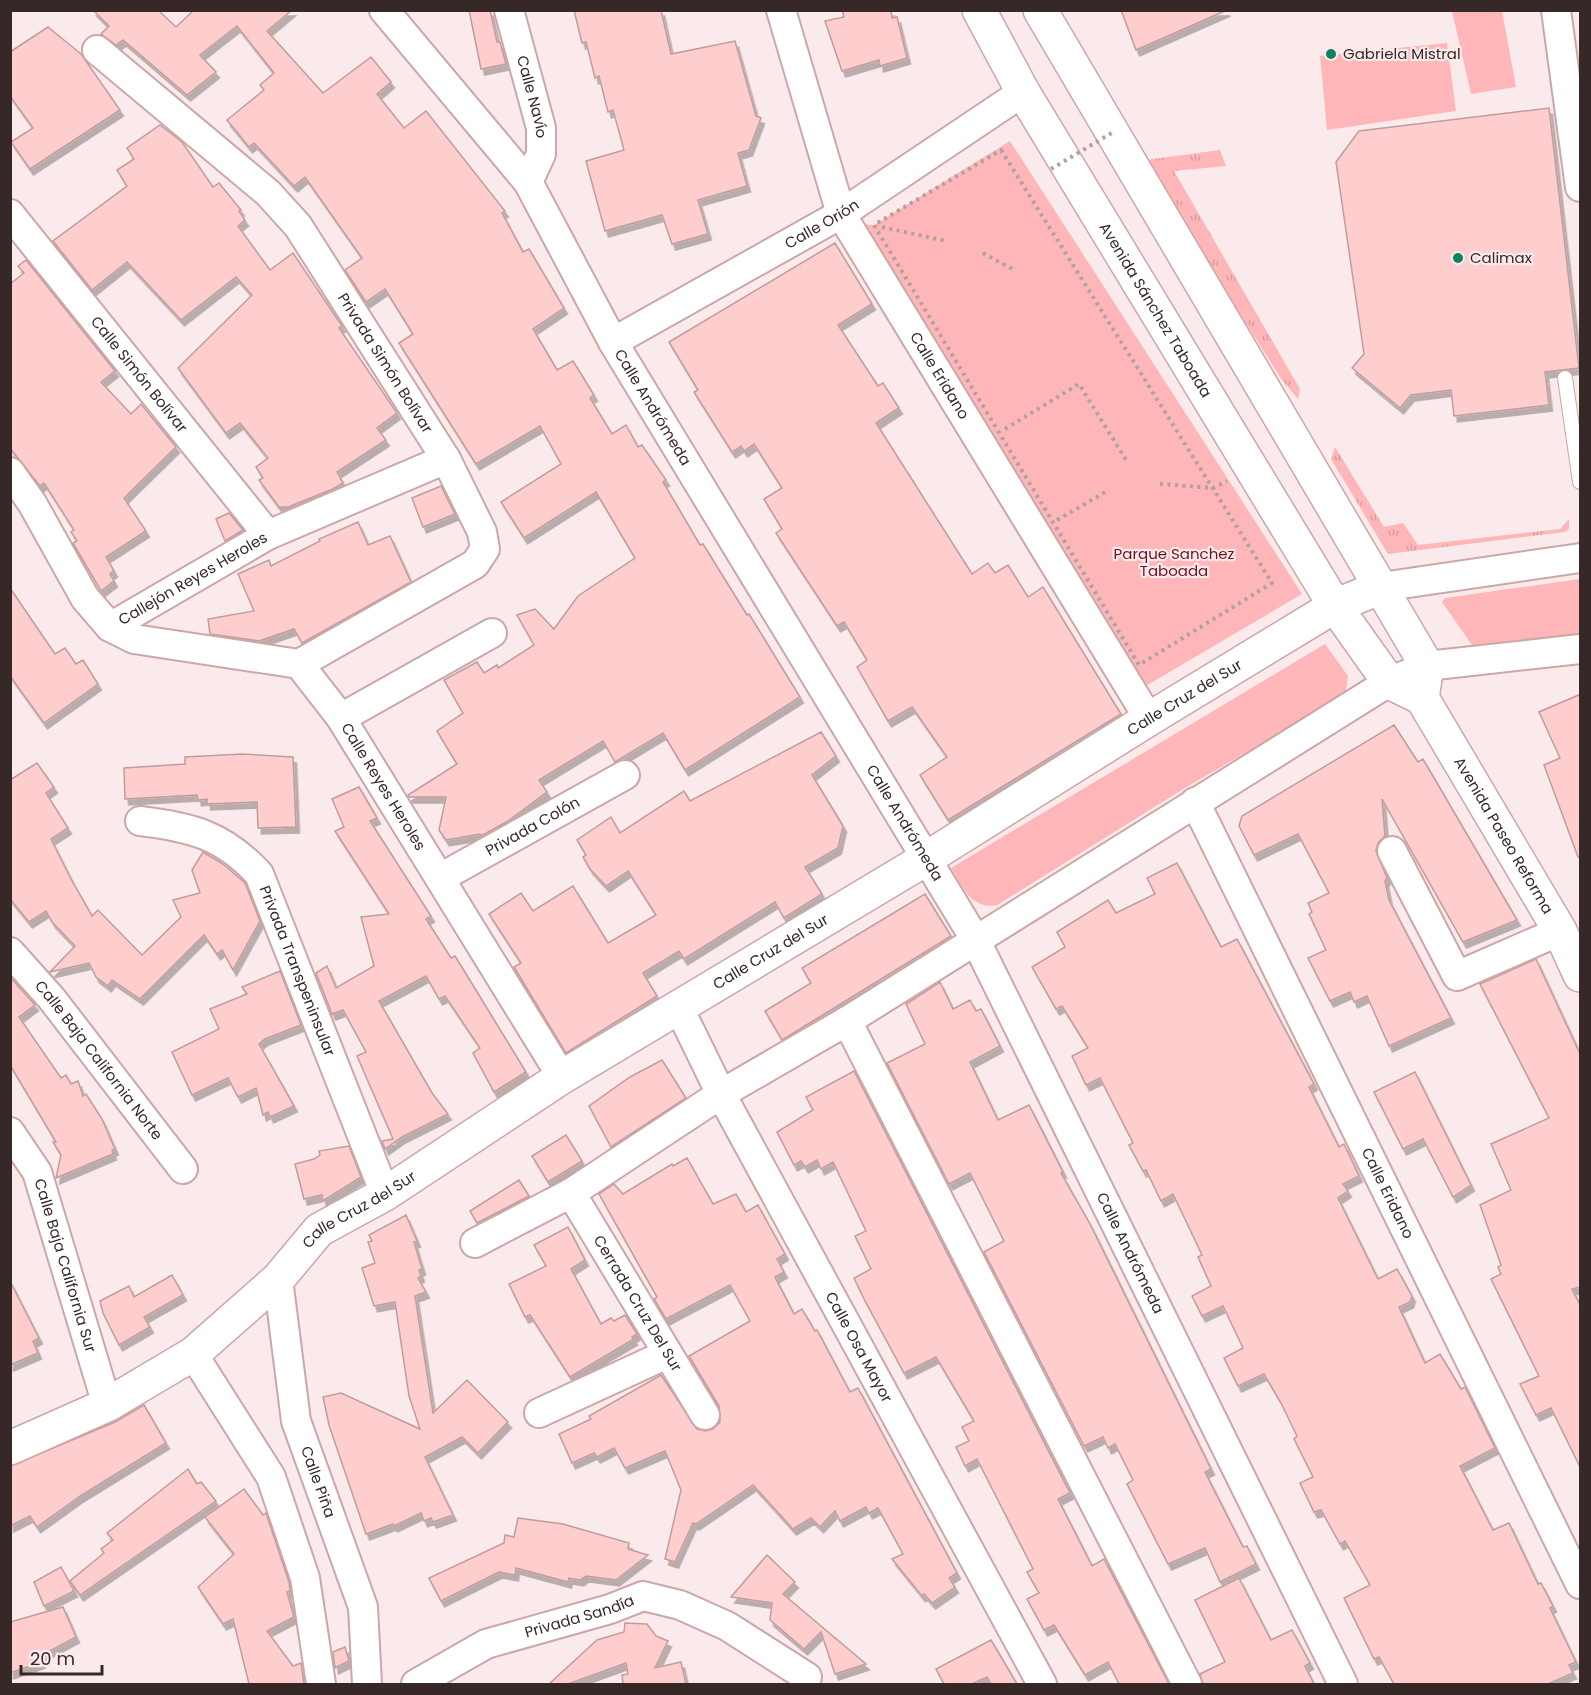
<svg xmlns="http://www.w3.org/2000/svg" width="1591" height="1695" font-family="Poppins,sans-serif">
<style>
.grass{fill:url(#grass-tufts)}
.green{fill:#feb6b8}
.building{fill:#fecdce;stroke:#c19c9c;stroke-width:1.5;filter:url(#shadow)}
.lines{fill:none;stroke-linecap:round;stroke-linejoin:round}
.service-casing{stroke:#cca7a7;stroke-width:16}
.minor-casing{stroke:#cca7a7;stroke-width:32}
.tertiary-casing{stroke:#cca7a7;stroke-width:36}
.secondary-casing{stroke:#cca7a7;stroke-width:36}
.path{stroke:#b0a0a0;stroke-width:4;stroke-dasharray:3 4.5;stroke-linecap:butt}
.service{stroke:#fff;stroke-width:14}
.minor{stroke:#fff;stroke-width:28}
.tertiary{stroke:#fff;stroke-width:33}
.secondary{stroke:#fff;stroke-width:33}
.path-bridge{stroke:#b0a0a0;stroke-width:4;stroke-dasharray:3 4.5;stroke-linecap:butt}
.poi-dot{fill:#0e8362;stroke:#fbeaeb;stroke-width:2}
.labels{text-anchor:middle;stroke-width:4.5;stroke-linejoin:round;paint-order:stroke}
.poi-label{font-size:15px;fill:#372828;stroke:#fbeaeb;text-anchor:start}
.street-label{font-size:15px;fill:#372828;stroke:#fbeaeb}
.park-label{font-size:15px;fill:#6d1222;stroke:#fbeaeb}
</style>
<defs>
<pattern id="grass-tufts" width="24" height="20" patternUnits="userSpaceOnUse" patternTransform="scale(1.5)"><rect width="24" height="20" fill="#feb6b8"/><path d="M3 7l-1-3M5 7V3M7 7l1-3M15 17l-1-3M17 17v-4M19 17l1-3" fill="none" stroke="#da9c9e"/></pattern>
<filter id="shadow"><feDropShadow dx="3.5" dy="6" stdDeviation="0" flood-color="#0004"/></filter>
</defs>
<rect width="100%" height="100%" fill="#fbeaeb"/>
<!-- grass -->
<g class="grass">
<path d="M1220 150 1226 166 1174 171 1300 389 1298 399 1282 380 1194 242 1146 160Z"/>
<path d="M1335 447 1384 527 1403 523 1418 545 1560 529 1569 519V529L1565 532 1388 554 1331 459Z"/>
</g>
<!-- green -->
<g class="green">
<path d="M1452 11H1502L1516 87 1471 94Z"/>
<path d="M1447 43 1456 111 1327 130 1320 56Z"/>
<path d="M1010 141 1302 594 1144 687 860 224 874 225Z"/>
<path d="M1580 579V636L1478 647 1472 645 1442 602 1445 598Z"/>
<path d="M1325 644 1348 676 1346 691 1341 697 1185 788 997 905C971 910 962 886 951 868Z"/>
</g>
<!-- building -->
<g class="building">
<path d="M93 10H158L176 27 194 10H292L267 31 323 93 371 57 391 82 377 94 404 128 426 111 505 211 502 213 523 252 529 249 564 308 533 329 557 370 573 361 594 395 590 398 612 434 626 425 638 447 642 445 666 480 663 482 700 545 703 544 747 615 749 614 800 697 685 770 663 733 615 762 603 741 539 780 547 792 508 821 481 836 480 834 446 840 439 830 446 797H409L408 795 457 764 437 731 463 713 444 680 477 662 484 673 497 665 498 668 534 645 517 615 535 609 554 629 578 596 635 558 596 492 524 538 501 502 561 464 540 426 476 464 399 343 413 334 385 289 366 302 345 270 362 258 305 177 294 186 254 143 249 147 227 120 264 90 260 85 274 73 237 26 200 55 216 72 187 95 123 40 116 45 101 34 109 26Z"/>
<path d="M469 10H490L497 42H500L506 64 481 69Z"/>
<path d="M574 10H661L671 54 735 41 756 116 761 118 749 150 738 153 747 186 698 200 708 234 672 244 662 215 605 231 586 161 624 150 613 110 608 112 599 76 595 78 586 42 582 43Z"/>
<path d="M842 10H891L892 18 897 17 907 58 880 66 879 60 842 71 825 21 844 17Z"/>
<path d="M1121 10H1227L1136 50Z"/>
<path d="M48 27 81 54 120 110 30 169 11 142 33 128 10 96V52Z"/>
<path d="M1549 108 1579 368 1545 372 1549 405 1454 416 1451 390 1411 395 1400 408 1352 368 1364 354 1336 162 1359 131Z"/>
<path d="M160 125 182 142 213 187 219 183 241 210 239 211 245 220 238 226 270 270 293 253 342 326 339 328 397 413 377 428 386 440 337 472 343 483 333 489 288 507H279L259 480 263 478 256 467 268 458 240 423 226 433 178 368 252 295 236 277 181 320 127 262 92 290 53 241 127 186 117 170 134 159 127 148Z"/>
<path d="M835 243 872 304 838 325 878 386 883 383 899 408 876 423 972 574 988 563 995 573 1008 565 1028 597 1043 587 1121 714 948 820 920 775 947 757 912 707 888 721 857 667 867 660 844 622 837 626 776 533 782 529 764 499 782 488 754 444 744 451 741 446 732 452 694 392 698 390 669 342Z"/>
<path d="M26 260 115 371 101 382 131 414 141 404 176 447 124 498 146 531 106 557 114 571 110 574 114 581 101 591 73 543 77 541 71 532 74 530 44 483 40 486 10 448V284L24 273 18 266Z"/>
<path d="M441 486 455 514 423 527 412 498Z"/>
<path d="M229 513 243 530 225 541 216 519Z"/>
<path d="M358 522 368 545 390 536 411 582 302 643 294 629 259 641 210 634 208 619 254 611 238 574 269 560 271 566 320 541 319 539Z"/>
<path d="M10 588 55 654 65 648 76 664 83 660 98 684 44 723 10 676Z"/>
<path d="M1581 694V857H1578L1544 765 1560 758 1539 712Z"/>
<path d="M1394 725 1418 762 1423 759 1517 920 1463 942 1382 799 1385 836 1378 843 1376 851 1387 878 1385 881 1389 900 1451 1018 1389 1046 1367 996 1354 1002 1350 992 1330 1001 1308 958 1326 950 1309 914 1312 912 1308 903 1329 893 1298 834 1254 855 1239 826 1242 816Z"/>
<path d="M821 732 836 756 812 775 843 826 838 848 805 867 822 894 784 918 775 902 684 959 679 951 643 973 657 996 566 1053 514 967 521 963 489 914 521 893 533 911 573 886 608 943 656 915 628 871 606 886 590 869 583 857 586 855 577 840 611 817 620 833 684 791 690 801Z"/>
<path d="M242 754 293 757 296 827 258 828 257 802 207 804V799L198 800 197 795 125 799 124 768 185 764V757Z"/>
<path d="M37 763 54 787 46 793 68 828 51 839 71 879 92 916 98 910 142 955 181 917 173 900 200 893 192 870 203 852 223 864 245 883 260 921 233 970 222 950 217 954 204 935 140 999 112 980 108 986 96 977 89 963 50 972 75 946 52 922 46 911 29 922 10 899V780Z"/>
<path d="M359 787 377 818 370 821 431 916 426 919 451 958 455 956 526 1072 494 1092 473 1053 480 1048 445 996 439 999 426 976 379 1001 432 1093 448 1114 402 1137 385 1149 382 1141 393 1139 357 1056 366 1052 343 1010 332 1014 316 973 327 966 336 988 374 966 361 917 389 914 335 831 344 827 332 799Z"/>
<path d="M1177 863 1221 947 1237 939 1314 1084 1309 1087 1339 1147 1344 1144 1359 1176 1343 1184 1348 1191 1338 1198 1378 1279 1397 1269 1412 1296 1410 1302 1399 1307 1425 1363 1440 1354 1461 1389 1465 1387 1495 1448 1460 1466 1493 1530 1509 1523 1538 1584 1541 1583 1553 1606 1550 1608 1576 1662 1569 1665 1573 1673 1548 1684H1394L1379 1657 1374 1659 1344 1598 1370 1585 1345 1541 1340 1544 1321 1510 1314 1512 1300 1483 1313 1477 1294 1439 1297 1436 1281 1403 1264 1374 1238 1386 1224 1358 1243 1348 1223 1306 1202 1316 1192 1296 1211 1286 1198 1257 1202 1255 1173 1194 1161 1201 1146 1170 1143 1171 1129 1145 1133 1143 1100 1078 1086 1085 1072 1056 1088 1048 1062 1006 1056 1009 1032 967 1065 947 1057 932 1108 900 1116 913 1155 894 1147 878Z"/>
<path d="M925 894 951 936 782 1040 765 1011 811 983 802 968Z"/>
<path d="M1536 959 1581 1056V1287L1572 1289 1581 1307V1469L1551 1408 1536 1415 1520 1384 1539 1376 1491 1279 1501 1274 1498 1267 1501 1265 1480 1205 1511 1190 1491 1144 1549 1118 1480 984Z"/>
<path d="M280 971 301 1025 265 1039 259 1044 294 1106 270 1117 268 1112 263 1115 256 1088 238 1097 228 1078 192 1095 172 1052 219 1029 210 1009 247 994 242 987Z"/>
<path d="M10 977 35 1005 19 1017 61 1078 66 1075 71 1084 78 1081 83 1096 86 1094 102 1119 115 1149 112 1150 113 1154 56 1178 61 1155 53 1142H56L10 1065Z"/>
<path d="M940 982 953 1009 970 1000 976 1011 981 1009 1000 1046 970 1062 998 1120 1029 1105 1063 1172 1061 1173 1090 1224 1211 1469 1205 1472 1243 1547 1247 1546 1256 1564 1220 1582 1205 1548 1168 1564 1127 1484 1133 1480 1115 1444 1108 1448 1103 1437 1084 1446 984 1252 1004 1241 970 1173 949 1184 887 1063 925 1044 906 1004Z"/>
<path d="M662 1060 686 1098 611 1147 589 1106 630 1077Z"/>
<path d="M854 1071 1070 1493 1058 1499 1092 1566 1104 1559 1169 1684H1119L1108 1662 1085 1675 1054 1625 1044 1630 1027 1599 1039 1593 1027 1572 1033 1569 977 1459 965 1466 956 1447 969 1441 962 1427 974 1421 936 1357 904 1373 864 1299 854 1278 871 1269 855 1236 866 1231 833 1162 821 1169 817 1160 805 1167 801 1161 794 1165 777 1132 813 1110 806 1097Z"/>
<path d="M1415 1072 1471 1185 1453 1197 1423 1139 1403 1149 1374 1092Z"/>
<path d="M566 1135 582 1161 548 1182 532 1156Z"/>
<path d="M349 1146 361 1177 323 1201 322 1195 304 1199 295 1164 314 1159 320 1155 319 1151Z"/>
<path d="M687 1158 713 1204 736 1194 746 1212 758 1205 765 1218 785 1254 777 1259 784 1272 775 1277 794 1314 802 1309 815 1331 817 1330 850 1392 858 1388 957 1573 949 1578 955 1587 932 1603 924 1594 922 1596 892 1559 903 1554 878 1508 869 1513 866 1507 840 1521 835 1511 820 1527 811 1518 793 1529 753 1485 696 1524 693 1523 675 1562 665 1559 681 1490 665 1451 625 1468 614 1448 597 1457 594 1453 572 1463 559 1434 591 1419 589 1416 661 1375 697 1429 705 1431 713 1429 720 1422 719 1406 689 1356 750 1321 730 1285 666 1319 654 1299 657 1297 599 1194 614 1184 623 1194 672 1164 673 1166Z"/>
<path d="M519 1180 529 1196 477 1223 470 1211Z"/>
<path d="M406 1215 417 1241 414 1242 422 1269 419 1270 421 1276 418 1278 426 1292 415 1296 433 1413 467 1380 508 1422 478 1453 462 1437 425 1457 453 1515 433 1522 431 1518 424 1521 421 1513 394 1526 393 1524 366 1534 329 1425 323 1397 341 1393 420 1429 409 1396 395 1302 374 1306 362 1268 375 1263 368 1242 372 1241 369 1235Z"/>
<path d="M568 1227 585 1260 571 1269 601 1324 611 1318 614 1321 625 1315 637 1334 632 1337 634 1339 570 1377 530 1315 525 1317 509 1284 546 1266 534 1245Z"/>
<path d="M172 1275 183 1295 144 1317 150 1327 119 1345 103 1313 100 1301 129 1286 134 1297Z"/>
<path d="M10 1281 39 1338 33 1341 38 1353 10 1365Z"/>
<path d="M144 1405 166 1443 80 1496 37 1527 30 1516 10 1526V1466L115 1422Z"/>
<path d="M188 1469 197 1484 201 1482 216 1501 80 1595 70 1581 104 1553 101 1549 113 1540 107 1533Z"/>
<path d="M244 1489 263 1515 266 1513 289 1582 290 1591 287 1592 294 1617 267 1631 293 1666 301 1663 304 1684H249L233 1619 223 1624 198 1587 234 1554 205 1517Z"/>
<path d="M518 1518 563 1524 629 1543 628 1549 648 1555 616 1580 586 1576 580 1580 569 1578 568 1582 516 1568 515 1575 499 1572 441 1601 429 1578 504 1543 505 1535 514 1537Z"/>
<path d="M767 1555 795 1582 783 1594 866 1664 835 1674 821 1632 804 1649 770 1620 772 1603 731 1597Z"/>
<path d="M61 1567 74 1591 44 1606 34 1582Z"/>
<path d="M1239 1578 1271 1640 1292 1630 1310 1663 1305 1666 1314 1684H1203L1200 1674 1225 1662 1195 1600Z"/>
<path d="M63 1607 76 1637 40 1656 42 1662 10 1673V1622Z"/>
<path d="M625 1623 647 1624 656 1636 668 1641 655 1668 681 1662 686 1684H623L622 1675 628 1674 626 1663 568 1684H549L597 1640 624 1632Z"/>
<path d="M991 1640 1017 1684H991L987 1677 972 1684H944L936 1669Z"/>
<path d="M345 1647 349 1661 335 1668 333 1652Z"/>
</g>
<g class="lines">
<!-- service casing -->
<g class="service-casing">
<path id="service" d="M1565 378 1580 482"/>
</g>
<!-- minor casing -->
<g class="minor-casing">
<g id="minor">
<path id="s1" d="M384 10 528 182 613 342 975 939 1343 1684"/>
<path id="s2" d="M509 10 541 128V154L528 182"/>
<path id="s3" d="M781 10 841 214 1149 719"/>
<path d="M1556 10 1580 187"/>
<path id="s4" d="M97 50 268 193 298 226 446 459 482 532 485 549 475 564 299 664"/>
<path id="s5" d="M10 214 268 535"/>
<path id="s6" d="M613 342 841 214 1023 92"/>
<path id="s7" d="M10 472 32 503 85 598 110 627 134 639 299 664 341 718 562 1077"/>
<path d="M1381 587 1580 558"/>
<path id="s8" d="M110 627 268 535 446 459"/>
<path d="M341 718 492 633"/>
<path id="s9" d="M1195 802 1580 1584"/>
<path id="s10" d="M140 821C191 827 223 835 259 874L385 1194"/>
<path d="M1392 851 1457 976 1560 931"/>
<path id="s11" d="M440 878 625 775"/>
<path id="s12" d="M10 952 52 999 183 1169"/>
<path id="s13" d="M679 1008 721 1094 1042 1684"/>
<path d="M847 1021 1187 1684"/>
<path id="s14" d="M10 1132 37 1172 107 1405"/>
<path id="s15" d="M571 1193 705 1415"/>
<path d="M475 1243 571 1193 721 1094 847 1021 1389 682 1427 666 1580 649"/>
<path id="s16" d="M278 1279 296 1421 363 1607 367 1684"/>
<path d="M193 1354 271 1477 305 1578 321 1684"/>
<path d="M539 1413 667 1354"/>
<path id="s17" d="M416 1684 486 1644 610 1609 643 1596 680 1605 727 1626 807 1677"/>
</g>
</g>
<!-- tertiary casing -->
<g class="tertiary-casing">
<g id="tertiary">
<path id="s18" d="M10 1448 107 1405 193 1354 278 1279 319 1230 385 1194 562 1077 924 860 1149 719 1335 606 1381 587"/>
</g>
</g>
<!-- secondary casing -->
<g class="secondary-casing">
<g id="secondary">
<path id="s19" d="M979 10 1023 92 1335 606 1389 682 1422 698 1560 931 1580 975"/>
<path d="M1040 10 1427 666 1422 698"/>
</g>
</g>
<!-- path -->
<g class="path">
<path d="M1001 150 1272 583 1139 665 874 225Z"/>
<path d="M882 227 946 241"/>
<path d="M983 253 1014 270"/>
<path d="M1005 429 1079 384 1126 460"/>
<path d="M1160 484 1213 488 1227 481"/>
<path d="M1057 520 1109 490"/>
</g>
<!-- service -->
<use href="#service" class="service"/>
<!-- minor -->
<use href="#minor" class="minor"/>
<!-- tertiary -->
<use href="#tertiary" class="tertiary"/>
<!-- secondary -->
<use href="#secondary" class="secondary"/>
<!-- path-bridge -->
<path class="path-bridge" d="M1051 169 1115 131"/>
</g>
<!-- markers -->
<g class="poi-dot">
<circle cx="1331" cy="54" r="6"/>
<circle cx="1458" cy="258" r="6"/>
</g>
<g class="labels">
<!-- poi labels -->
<g class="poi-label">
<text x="1343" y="59">Gabriela Mistral</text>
<text x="1470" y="263">Calimax</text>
</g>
<!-- street labels -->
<g class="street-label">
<text dy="5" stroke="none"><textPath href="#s2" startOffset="90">Calle Navío</textPath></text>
<text dy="5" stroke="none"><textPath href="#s6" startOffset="240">Calle Orión</textPath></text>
<text dy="5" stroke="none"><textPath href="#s19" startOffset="348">Avenida Sánchez Taboada</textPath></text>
<text dy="5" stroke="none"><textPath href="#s4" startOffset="430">Privada Simón Bolívar</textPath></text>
<text dy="5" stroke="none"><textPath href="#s5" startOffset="206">Calle Simón Bolívar</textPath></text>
<text dy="5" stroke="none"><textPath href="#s3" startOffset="402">Calle Eridano</textPath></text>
<text dy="5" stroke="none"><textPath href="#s1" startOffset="482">Calle Andrómeda</textPath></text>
<text dy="5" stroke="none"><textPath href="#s8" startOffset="96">Callejón Reyes Heroles</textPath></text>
<text dy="5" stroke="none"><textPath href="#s18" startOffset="1400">Calle Cruz del Sur</textPath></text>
<text dy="5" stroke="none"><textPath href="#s7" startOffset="528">Calle Reyes Heroles</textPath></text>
<text dy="5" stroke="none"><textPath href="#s1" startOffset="968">Calle Andrómeda</textPath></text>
<text dy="5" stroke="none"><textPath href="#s11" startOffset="106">Privada Colón</textPath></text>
<text dy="5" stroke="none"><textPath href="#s19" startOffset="984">Avenida Paseo Reforma</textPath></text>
<text dy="5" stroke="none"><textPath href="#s18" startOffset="914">Calle Cruz del Sur</textPath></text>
<text dy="5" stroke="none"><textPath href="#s10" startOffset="238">Privada Transpeninsular</textPath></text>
<text dy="5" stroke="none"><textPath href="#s12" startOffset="140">Calle Baja California Norte</textPath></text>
<text dy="5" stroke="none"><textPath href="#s9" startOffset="436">Calle Eridano</textPath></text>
<text dy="5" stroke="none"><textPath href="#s18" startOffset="428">Calle Cruz del Sur</textPath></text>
<text dy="5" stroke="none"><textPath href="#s1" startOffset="1454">Calle Andrómeda</textPath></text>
<text dy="5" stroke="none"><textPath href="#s14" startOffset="146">Calle Baja California Sur</textPath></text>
<text dy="5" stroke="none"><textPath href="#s15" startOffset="129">Cerrada Cruz Del Sur</textPath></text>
<text dy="5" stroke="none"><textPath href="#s13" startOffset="384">Calle Osa Mayor</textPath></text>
<text dy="5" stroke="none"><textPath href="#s16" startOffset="208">Calle Piña</textPath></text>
<text dy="5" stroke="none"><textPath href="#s17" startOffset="178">Privada Sandía</textPath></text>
</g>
<!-- park labels -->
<g class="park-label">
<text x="1174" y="559">Parque Sanchez<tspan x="1174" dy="17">Taboada</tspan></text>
</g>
</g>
<!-- border -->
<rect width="1591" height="1695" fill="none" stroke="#372828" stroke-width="24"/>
<!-- scale -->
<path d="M21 1665v9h81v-9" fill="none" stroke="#372828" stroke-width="3"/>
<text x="30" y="1665" font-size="18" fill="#372828" stroke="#fbeaeb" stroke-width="4.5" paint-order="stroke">20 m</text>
</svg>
